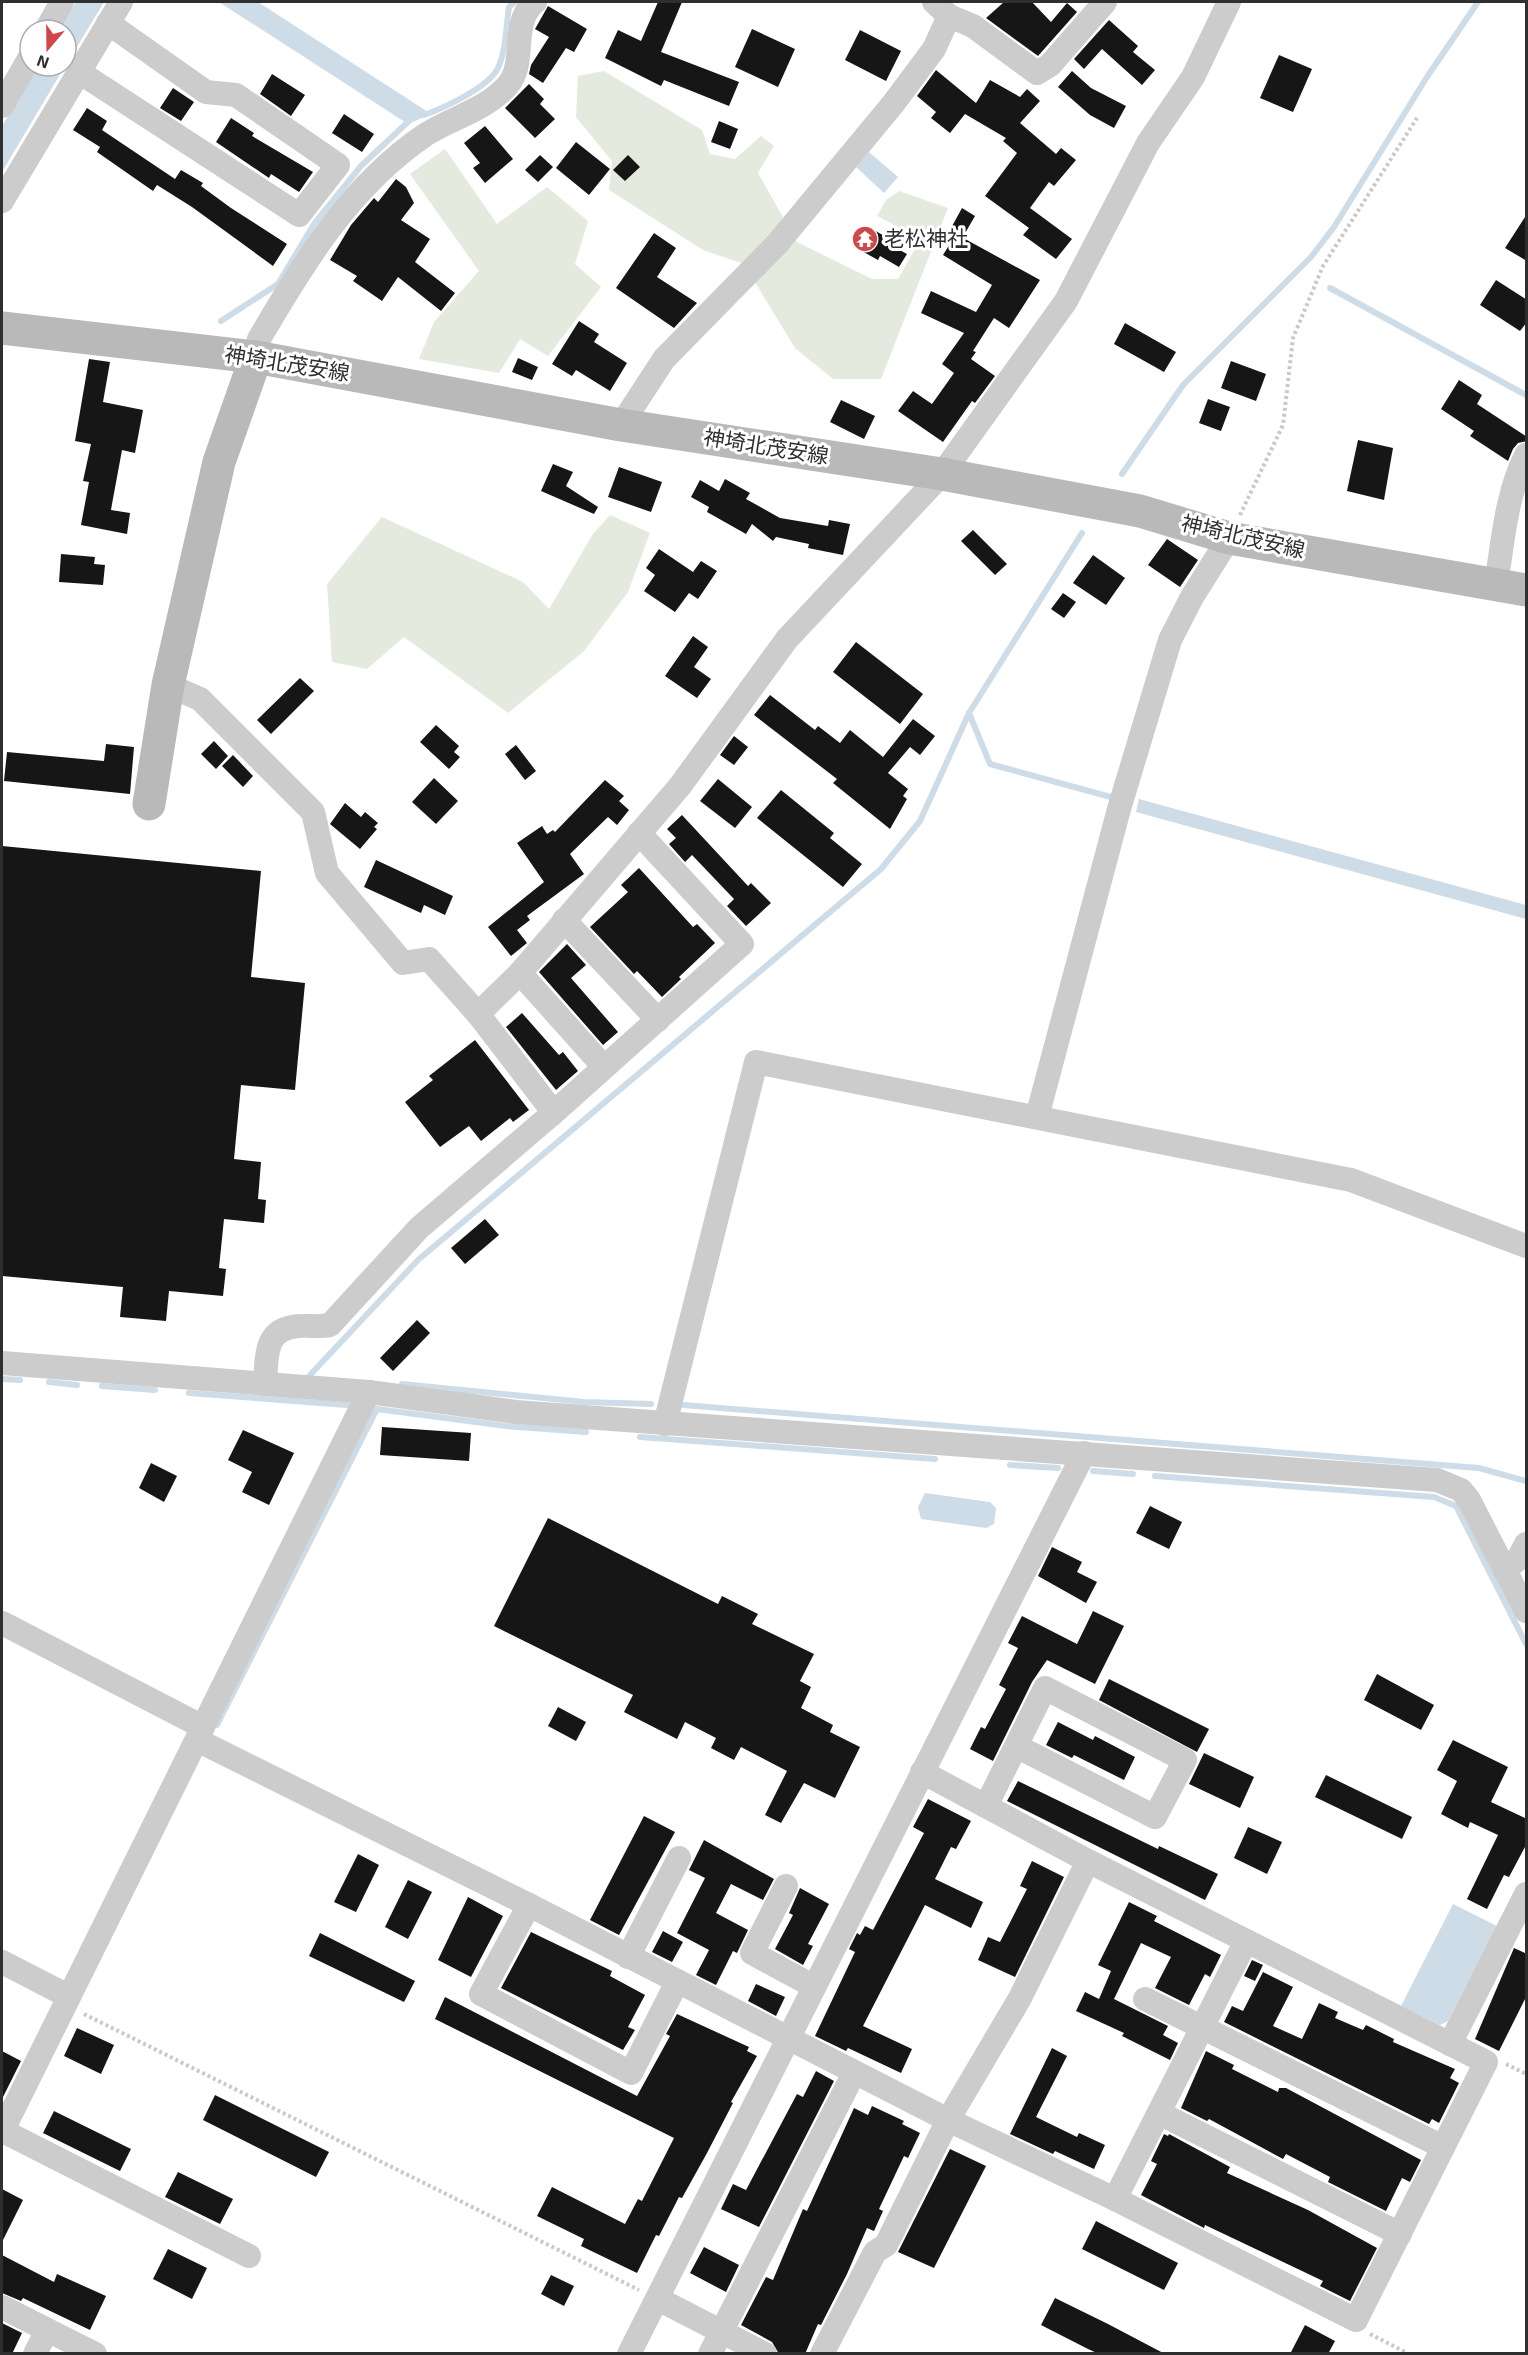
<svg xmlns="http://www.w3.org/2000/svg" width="1528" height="2355" font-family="'Exo 2','Noto Sans JP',sans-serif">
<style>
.green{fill:#e4eade}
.water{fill:#cddce7}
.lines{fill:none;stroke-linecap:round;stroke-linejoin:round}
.stream{stroke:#cddce7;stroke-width:6}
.building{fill:#161616}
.path{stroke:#c9c9c9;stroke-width:4;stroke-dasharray:3 3;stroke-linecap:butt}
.street{stroke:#ccc;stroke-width:24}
.secondary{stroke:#b9b9b9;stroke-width:33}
.labels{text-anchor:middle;stroke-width:6;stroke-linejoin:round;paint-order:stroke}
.poi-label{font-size:21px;fill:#2f2f2f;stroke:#fff;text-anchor:start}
.street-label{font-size:21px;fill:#2f2f2f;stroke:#fff}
</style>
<rect width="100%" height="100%" fill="#fff"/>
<!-- green -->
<g class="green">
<path d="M604 71 702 130 710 154 735 159 761 136 774 146 758 173 797 242 872 279H898L915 249 908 232 877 216 886 200 899 191 948 208 881 379H833L795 348 744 264 703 250 609 190 612 161 576 117 578 76Z"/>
<path d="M445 149 497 224 547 187 588 221 575 264 601 287 548 356 520 339 499 373 419 359 434 322 479 271 410 174Z"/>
<path d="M610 515 650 533 628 592 584 651 508 713 404 637 367 669 332 662 327 584 382 517 523 582 549 609 593 534Z"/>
</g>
<!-- water -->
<g class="water">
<path d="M76 2H104L66 65V30H59Z"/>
<path d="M219 2H258L431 114 408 124Z"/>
<path d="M38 66H65L2 172V126Z"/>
<path d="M869 152 898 177 884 193 856 167Z"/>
<path d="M1139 799 1526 905V919L1136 812Z"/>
<path d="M925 1493 990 1502 996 1508 994 1524 986 1528 921 1519 918 1507Z"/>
<path d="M1453 1904 1497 1926 1448 2021 1440 2025 1401 2006Z"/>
</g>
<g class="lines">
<!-- stream -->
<g class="stream">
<path d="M424 115C444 108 489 87 498 68 506 51 506 26 509 7L515 2"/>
<path d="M1330 288 1526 395"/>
<path d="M221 321 278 284 314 224 361 166 411 119"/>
<path d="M1122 474 1183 385 1311 257 1334 227 1427 77 1478 2"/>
<path d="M969 713 990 764 1118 799"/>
<path d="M310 1375 418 1260 881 869 920 821 969 713 1082 533"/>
<path d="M2 1379 20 1380"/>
<path d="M49 1382 77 1385"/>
<path d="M402 1384 584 1402 651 1404"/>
<path d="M102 1386 155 1390"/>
<path d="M189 1393 347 1405"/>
<path d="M683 1405 1479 1468 1526 1481"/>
<path d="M640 1437 935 1459"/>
<path d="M1010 1465 1058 1468"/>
<path d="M1093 1471 1133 1474"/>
<path d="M1155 1476 1434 1497 1456 1506 1526 1644"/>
<path d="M217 1725 377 1409 506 1426 586 1432"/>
</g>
</g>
<!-- building -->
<g class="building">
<path d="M658 2H682L661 52 739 82 729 106 664 80 661 86 605 58 618 30 641 41Z"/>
<path d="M1004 2H1032L1051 22 1067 3 1077 12 1038 56 986 18Z"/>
<path d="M548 6 587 29 574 52 566 48 543 83 529 74 531 65 549 37 535 29Z"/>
<path d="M1109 20 1138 46 1133 52 1155 70 1142 85 1102 49 1084 69 1074 59Z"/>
<path d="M752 29 795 49 778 87 735 67Z"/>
<path d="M860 30 901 51 886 81 845 60Z"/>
<path d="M1279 55 1312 69 1293 112 1260 98Z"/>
<path d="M936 70 976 103 990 80 1020 97 1027 89 1040 101 1020 123 1056 154 1061 148 1076 160 1054 186 1049 182 1030 208 1072 239 1056 259 1023 235 1029 228 985 196 1017 153 1003 141 1006 138 965 114 950 133 931 118 936 112 917 96Z"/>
<path d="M1072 71 1091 88 1126 106 1114 128 1090 115 1058 87Z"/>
<path d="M272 74 305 95 291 116 260 94Z"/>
<path d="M529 84 544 99 540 104 555 119 535 138 505 108Z"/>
<path d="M173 88 194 102 181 121 160 108Z"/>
<path d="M87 108 107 121 102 130 175 179 181 170 203 183 201 186 231 208 287 244 273 266 192 207 157 185 153 191 97 152 100 147 73 130Z"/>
<path d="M344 114 374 134 362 152 332 133Z"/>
<path d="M231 118 254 133 252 136 313 172 299 192 271 174 269 178 216 142Z"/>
<path d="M719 121 738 129 730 149 711 142Z"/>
<path d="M485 126 513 159 485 183 473 168 480 163 464 143Z"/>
<path d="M576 142 610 169 589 195 556 168Z"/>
<path d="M540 155 553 167 538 182 525 170Z"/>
<path d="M628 155 640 167 625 181 613 170Z"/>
<path d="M396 179 406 187 414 203 401 220 430 239 415 262 455 293 441 311 398 277 382 301 353 281 357 276 330 260 351 225 374 198 378 202Z"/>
<path d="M962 208 975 216 964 235 951 228Z"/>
<path d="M1527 214V261L1505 248Z"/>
<path d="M872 229 890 239 887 243 907 254 899 267 880 256 878 260 860 250Z"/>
<path d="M654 233 676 248 657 277 697 303 674 328 616 288Z"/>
<path d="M956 234 1040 280 1009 328 994 318 973 351 976 352 971 359 995 376 975 403 972 401 943 442 898 411 913 391 932 404 954 373 942 364 964 333 921 313 931 291 976 312 992 285 943 255Z"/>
<path d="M1496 280 1527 300V322L1520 331 1480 305Z"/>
<path d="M579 321 599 334 594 342 627 363 610 391 576 370 572 376 552 364Z"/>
<path d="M1125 323 1176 352 1164 372 1114 344Z"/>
<path d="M518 358 538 367 532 380 512 372Z"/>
<path d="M89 359 110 362 103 402 143 410 135 453 122 450 112 504 111 510 130 513 127 534 81 525 89 482 83 481 91 444 75 441Z"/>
<path d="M1231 361 1266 374 1256 401 1221 388Z"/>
<path d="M1459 380 1482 395 1477 404 1527 437V441L1518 443 1513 449 1508 461 1470 436 1474 431 1441 409Z"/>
<path d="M1208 399 1230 407 1221 431 1199 423Z"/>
<path d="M841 400 875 416 864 439 830 422Z"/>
<path d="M1358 440 1393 448 1384 500 1347 491Z"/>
<path d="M553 464 573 472 566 486 598 507 594 514 541 491Z"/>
<path d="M619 467 662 482 651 512 608 497Z"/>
<path d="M725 479 750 493 746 499 780 518 828 526 829 520 850 524 843 555 808 548 809 544 776 537 773 541 752 524 746 534 707 512 709 507 691 497 700 480 719 491Z"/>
<path d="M973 530 1007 564 995 575 961 541Z"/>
<path d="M1167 539 1198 560 1180 587 1148 565Z"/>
<path d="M659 549 693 572 701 561 717 571 698 599 689 593 675 612 644 591 655 575 646 568Z"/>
<path d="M61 554 95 557 94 564 105 565 103 585 59 582Z"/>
<path d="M1093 555 1125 578 1106 605 1073 583Z"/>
<path d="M1063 593 1076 602 1064 618 1051 609Z"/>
<path d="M693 636 708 647 694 667 711 679 697 698 665 676Z"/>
<path d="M856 642 923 694 900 724 833 672Z"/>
<path d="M300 678 314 691 271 734 257 720Z"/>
<path d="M770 695 815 730 818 726 840 743 850 730 883 757 913 719 935 736 920 755 910 747 888 773 908 789 903 796 907 799 890 829 833 783 837 779 754 715Z"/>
<path d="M436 725 459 746 454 752 460 757 449 769 420 742Z"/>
<path d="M734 736 748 747 734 765 720 755Z"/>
<path d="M214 741 228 756 216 769 201 754Z"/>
<path d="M106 744 134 747 130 794 4 781 7 752 104 761Z"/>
<path d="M516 745 536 771 525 780 505 754Z"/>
<path d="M233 755 253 776 243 787 222 766Z"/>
<path d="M434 778 458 801 436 824 412 802Z"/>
<path d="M718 779 752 807 735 828 700 801Z"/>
<path d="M605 780 624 796 619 801 629 810 617 825 608 817 570 854 584 874 527 916 530 920 517 930 527 943 511 956 488 927 544 882 517 843 542 826 547 834 553 830 555 832Z"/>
<path d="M781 790 834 833 830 838 862 864 843 887 757 818Z"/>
<path d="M345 803 361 817 365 812 378 823 374 827 377 829 360 849 330 824Z"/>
<path d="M682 815 748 886 751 883 771 903 746 926 727 906 734 899 692 855 685 862 669 844 676 838 667 829Z"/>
<path d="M2 846 261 871 251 977 305 983 295 1090 241 1085 234 1159 261 1162 258 1199 266 1200 264 1223 224 1219 219 1268 226 1269 223 1296 169 1291 166 1321 120 1317 123 1287 2 1276Z"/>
<path d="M376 860 453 896 445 915 424 905 421 913 364 887Z"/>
<path d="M639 868 693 927 697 924 715 943 679 977 681 979 662 997 637 971 634 974 590 927 628 892 621 885Z"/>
<path d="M567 944 586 965 571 978 618 1032 603 1045 539 972Z"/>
<path d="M522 1013 559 1055 563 1052 578 1071 556 1090 506 1027Z"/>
<path d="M475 1040 529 1110 513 1122 510 1118 481 1141 469 1126 440 1147 405 1102 433 1080 429 1076Z"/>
<path d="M485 1219 499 1235 465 1264 451 1248Z"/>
<path d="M417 1320 430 1333 393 1371 380 1358Z"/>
<path d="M382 1427 471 1433 469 1461 380 1455Z"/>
<path d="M243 1430 294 1453 269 1505 242 1492 252 1472 228 1460Z"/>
<path d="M151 1463 177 1476 164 1502 139 1488Z"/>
<path d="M1150 1506 1182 1522 1169 1549 1136 1533Z"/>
<path d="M548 1518 718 1604 722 1596 758 1614 752 1624 814 1654 800 1681 811 1687 801 1708 833 1725 830 1732 860 1747 835 1798 804 1783 781 1823 765 1815 787 1771 741 1747 734 1760 711 1748 716 1738 685 1722 677 1739 624 1712 633 1695 494 1626Z"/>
<path d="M1052 1547 1082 1562 1077 1572 1097 1582 1086 1603 1038 1576Z"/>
<path d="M1093 1611 1124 1626 1095 1684 1047 1660 1032 1682 993 1761 970 1749 981 1727 985 1729 1006 1689 999 1685 1018 1648 1008 1643 1022 1616 1077 1644Z"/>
<path d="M1377 1674 1434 1705 1421 1730 1364 1700Z"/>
<path d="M1109 1679 1209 1729 1197 1752 1099 1700Z"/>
<path d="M558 1707 586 1722 576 1741 548 1726Z"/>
<path d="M1058 1722 1093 1740 1095 1736 1135 1757 1124 1780 1074 1755 1072 1758 1046 1745Z"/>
<path d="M1453 1740 1508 1767 1491 1802 1527 1819V1843L1509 1877 1504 1875 1487 1909 1467 1899 1498 1835 1470 1822 1468 1828 1441 1814 1457 1781 1437 1770Z"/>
<path d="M1204 1753 1254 1777 1240 1808 1189 1784Z"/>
<path d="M1326 1775 1412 1817 1402 1839 1315 1797Z"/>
<path d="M1018 1781 1158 1849 1159 1846 1218 1874 1205 1900 1007 1801Z"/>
<path d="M928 1799 971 1821 956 1849 951 1847 935 1879 983 1902 971 1928 925 1905 863 2026 912 2049 901 2073 848 2048 846 2051 815 2036 855 1952 849 1949 857 1933 860 1935 865 1926 873 1930 924 1833 913 1827Z"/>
<path d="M644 1816 675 1832 619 1935 590 1920Z"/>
<path d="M1248 1827 1282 1842 1267 1874 1234 1858Z"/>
<path d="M704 1840 774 1879 763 1900 731 1884 716 1913 748 1930 737 1953 733 1951 716 1985 696 1975 709 1950 677 1933 705 1878 689 1870Z"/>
<path d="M358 1854 379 1865 356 1912 334 1902Z"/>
<path d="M1032 1861 1064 1877 1015 1977 978 1960 988 1937 1000 1942 1027 1889 1020 1886Z"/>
<path d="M408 1880 432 1892 408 1939 385 1927Z"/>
<path d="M800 1888 829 1904 808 1944 813 1946 803 1965 775 1949 793 1915 789 1913Z"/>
<path d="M468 1897 503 1916 471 1977 438 1960Z"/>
<path d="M1129 1902 1157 1916 1154 1921 1221 1955 1210 1977 1205 1974 1189 2005 1155 1988 1171 1957 1141 1943 1114 1999 1168 2026 1163 2035 1178 2043 1170 2060 1122 2036 1124 2033 1076 2011 1085 1992 1099 1999 1111 1971 1098 1965Z"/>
<path d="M663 1931 683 1942 672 1962 652 1952Z"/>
<path d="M531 1932 612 1971 610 1976 645 1995 628 2027 635 2030 623 2050 501 1988Z"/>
<path d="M320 1933 415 1981 404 2002 309 1956Z"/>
<path d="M1514 1948 1527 1954V1995L1499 2051 1475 2039Z"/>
<path d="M1252 1960 1263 1965 1255 1981 1244 1976Z"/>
<path d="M1263 1972 1293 1987 1273 2026 1302 2039 1319 2003 1338 2012 1335 2018 1363 2030 1366 2025 1394 2039 1393 2042 1455 2069 1450 2078 1459 2083 1439 2123 1432 2119 1429 2124 1224 2022 1232 2006 1243 2011Z"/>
<path d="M756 1984 785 1997 776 2016 748 2001Z"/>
<path d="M445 1997 637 2096 670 2036 666 2034 677 2014 749 2047 747 2051 757 2056 731 2102 733 2103 707 2153 682 2198 679 2197 659 2236 656 2235 637 2273 581 2246 584 2239 537 2216 552 2187 625 2224 638 2199 642 2201 674 2138 435 2019Z"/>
<path d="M77 2028 114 2045 101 2074 64 2056Z"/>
<path d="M1052 2048 1067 2056 1036 2117 1077 2137 1079 2133 1105 2145 1094 2169 1055 2151 1053 2154 1010 2134Z"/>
<path d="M2 2051 21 2061 2 2099Z"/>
<path d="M1206 2051 1234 2065 1232 2069 1278 2092 1279 2088H1286L1421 2160 1410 2182 1402 2178 1386 2211 1328 2182 1330 2177 1286 2154 1283 2159 1209 2119 1207 2121 1181 2108Z"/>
<path d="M816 2071 834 2081 759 2227 721 2209 733 2184 746 2190 797 2094 803 2097Z"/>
<path d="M215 2095 329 2152 316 2177 203 2120Z"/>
<path d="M872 2106 904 2121 902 2124 920 2133 908 2158 904 2156 879 2209 883 2211 874 2231 867 2228 847 2274 821 2325 818 2324 805 2354H779L772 2342 741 2325 766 2277 773 2280 803 2209 807 2211 854 2108 868 2115Z"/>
<path d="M54 2111 131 2149 120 2171 43 2133Z"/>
<path d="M1164 2134 1168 2136 1169 2134 1230 2167 1227 2173 1308 2210 1377 2248 1350 2301 1320 2286 1323 2281 1205 2225 1204 2228 1141 2195 1157 2164 1151 2161Z"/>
<path d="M950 2149 986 2166 934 2268 898 2252Z"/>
<path d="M178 2172 233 2199 220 2224 165 2197Z"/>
<path d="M2 2189 23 2200 2 2242Z"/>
<path d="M1096 2221 1178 2263 1164 2290 1082 2249Z"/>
<path d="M704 2247 739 2265 726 2292 690 2273Z"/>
<path d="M168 2249 207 2268 192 2299 153 2279Z"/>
<path d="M2 2255 54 2282 57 2274 106 2296 90 2330 23 2298 21 2301 2 2293Z"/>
<path d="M551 2275 574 2286 564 2306 541 2294Z"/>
<path d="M1055 2298 1108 2324 1165 2354H1099L1088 2349 1041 2325Z"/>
<path d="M2 2323 22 2333 12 2354H2Z"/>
<path d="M1305 2325 1335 2341 1328 2354H1290Z"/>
</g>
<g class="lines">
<!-- path -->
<g class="path">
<path d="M1240 515 1283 425 1293 338 1323 266 1417 118"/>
<path d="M84 2014 639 2290"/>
<path d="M1506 2064 1526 2074"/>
<path d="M1370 2334 1409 2354"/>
</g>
<!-- street -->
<g class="street">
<path d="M934 2 949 16 973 26 1037 73 1050 65 1105 2"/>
<path d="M46 30 62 2"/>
<path d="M79 72 299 215 338 165 236 95 206 92 108 23"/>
<path d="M2 106 30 57"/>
<path d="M2 201 121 2"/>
<path d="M256 357 259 339C304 262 350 186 425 135 453 117 484 111 507 86 528 63 509 23 535 2"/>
<path d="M621 425 664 359 777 244 893 104 934 49 949 16"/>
<path d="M1496 585C1503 541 1506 495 1526 455"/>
<path d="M168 685 200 699 313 812 327 873 403 963 429 959 478 1014 520 973 680 786 787 639 942 474 1066 301 1148 143 1193 77 1229 2"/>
<path d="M564 920 658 1020"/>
<path d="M520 973 604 1067"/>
<path d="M551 1115 742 944 639 833"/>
<path d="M1037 1117 1119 809 1170 640 1192 597 1229 538"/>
<path d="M2 1363 369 1392 516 1412 1437 1480 1461 1490 1469 1500 1526 1611"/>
<path d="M265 1384C267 1361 263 1332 292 1327 305 1324 317 1328 330 1325L419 1228 551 1115V1109L478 1014"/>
<path d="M665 1424 756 1062 1351 1180 1526 1246"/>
<path d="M1505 1570 1518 1559 1526 1544"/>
<path d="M2 1623 203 1727"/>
<path d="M197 1740 529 1905 948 2120 1115 2199 1356 2320 1486 2062 1088 1861 922 1772"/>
<path d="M986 1806 1045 1688 1185 1760 1155 1817 1016 1746"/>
<path d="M786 1886 752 1953 813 1986"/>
<path d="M529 1905 481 1994 631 2073 677 1982"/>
<path d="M628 1957 679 1858"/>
<path d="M2 1962 68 1996"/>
<path d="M1145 1999 1443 2147"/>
<path d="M1450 2044 1526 1894"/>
<path d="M1159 2113 1400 2234"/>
<path d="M3 2131 249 2256"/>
<path d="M2 2132 369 1392"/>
<path d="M1115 2199 1246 1941"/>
<path d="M658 2299 765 2354"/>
<path d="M2 2307 95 2354"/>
<path d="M35 2354 47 2330"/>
<path d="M629 2354 1084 1453"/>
<path d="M710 2354 854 2073"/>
<path d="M822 2354 875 2252 886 2245 948 2120 1020 1998 1088 1861"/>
</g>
<!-- secondary -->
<g class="secondary">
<path d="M2 328 256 357 621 425 942 474 1140 511 1229 538 1526 590"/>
<path d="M149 804 168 685 219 462 256 357"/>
</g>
</g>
<!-- icons -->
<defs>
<g id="temple-disc" transform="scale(1.35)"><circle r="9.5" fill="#cf4749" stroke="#fff"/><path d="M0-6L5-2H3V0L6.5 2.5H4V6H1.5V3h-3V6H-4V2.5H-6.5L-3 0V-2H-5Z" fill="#fff"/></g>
</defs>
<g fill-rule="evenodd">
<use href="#temple-disc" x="865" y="239"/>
</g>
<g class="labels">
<!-- poi labels -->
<g class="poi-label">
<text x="884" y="246">老松神社</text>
</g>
<!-- street labels -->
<g class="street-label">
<text transform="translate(287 364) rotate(9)" y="7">神埼北茂安線</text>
<text transform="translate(766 447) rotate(9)" y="7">神埼北茂安線</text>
<text transform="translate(1243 537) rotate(13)" y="7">神埼北茂安線</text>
</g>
</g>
<!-- border -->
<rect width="1528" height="2355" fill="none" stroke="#2f2f2f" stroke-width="6"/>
<!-- north arrow -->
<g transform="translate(48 48) rotate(200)"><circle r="28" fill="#ffffff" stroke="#acacac" stroke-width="1.5"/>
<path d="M0-4.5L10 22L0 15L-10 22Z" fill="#cf4749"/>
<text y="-9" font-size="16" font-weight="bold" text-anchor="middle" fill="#2f2f2f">N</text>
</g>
</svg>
